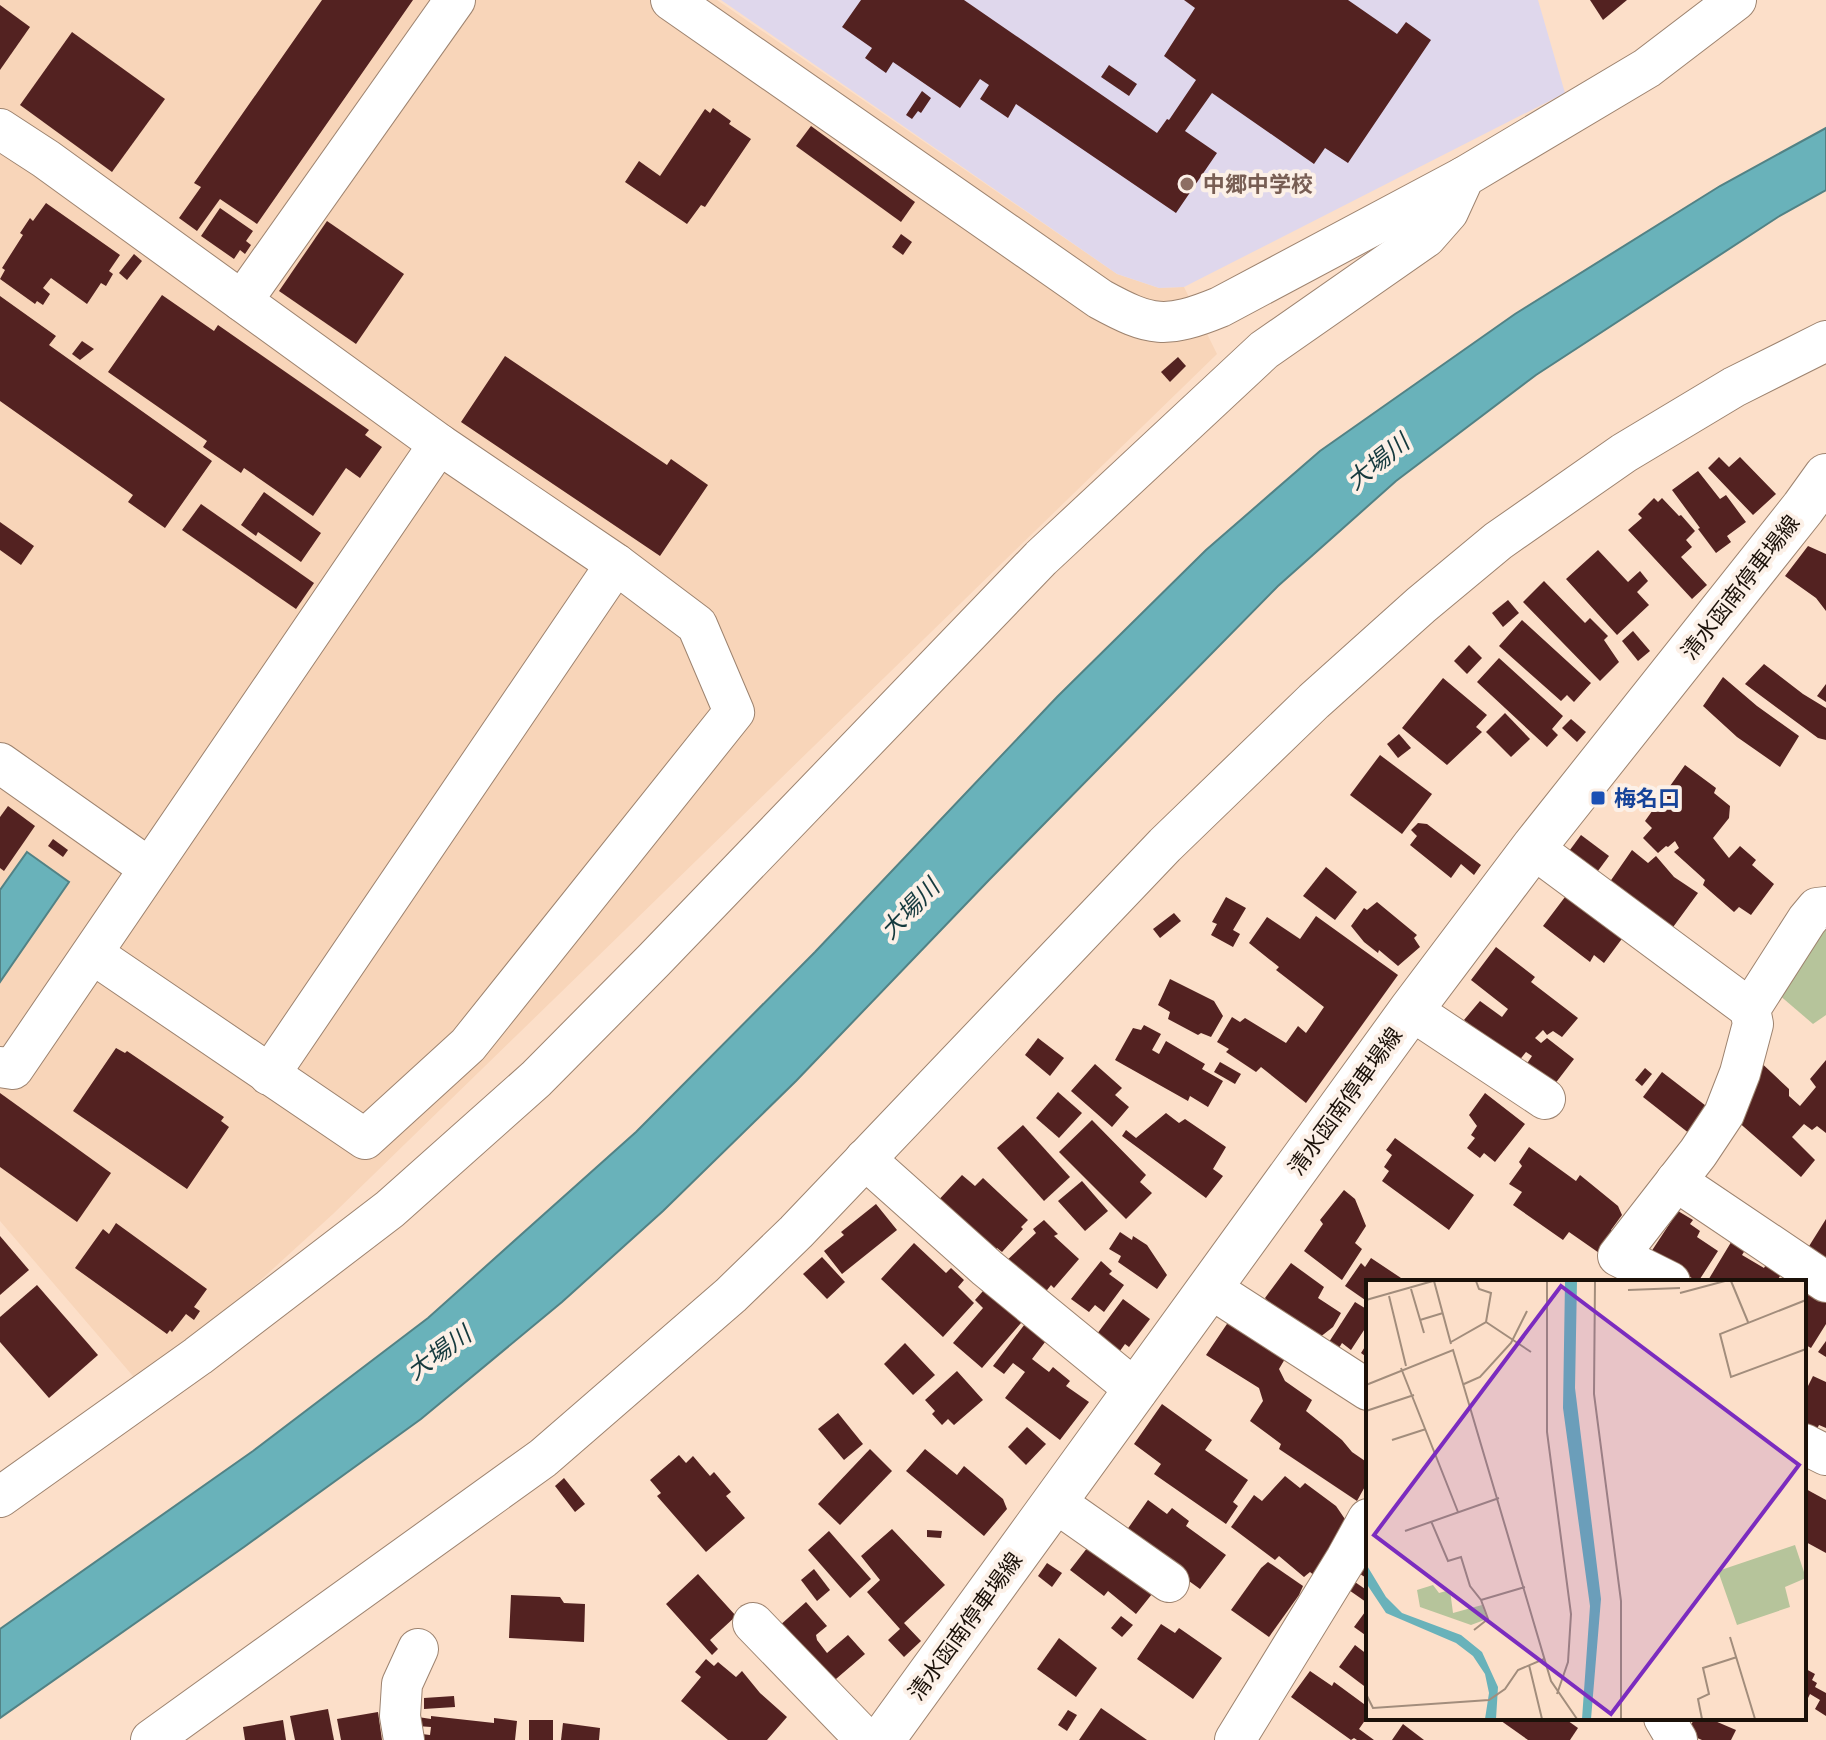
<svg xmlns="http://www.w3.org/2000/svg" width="1826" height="1740" font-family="'Noto Sans','Noto Sans JP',sans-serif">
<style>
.built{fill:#f8d5b9}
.education{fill:#dfd7ec}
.green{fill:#b6c49b}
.water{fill:#69b2ba;stroke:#528285;stroke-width:2}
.building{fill:#532221}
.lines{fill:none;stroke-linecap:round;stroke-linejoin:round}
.minor-casing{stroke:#9d836f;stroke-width:42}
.major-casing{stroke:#9d836f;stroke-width:46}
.minor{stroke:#fff;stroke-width:40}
.major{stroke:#fff;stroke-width:44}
.education-dot{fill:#8d6e63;stroke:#fcf0e7;stroke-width:3}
.transit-dot{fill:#1a4fb4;stroke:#fcf0e7;stroke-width:3}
.labels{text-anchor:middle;stroke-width:8;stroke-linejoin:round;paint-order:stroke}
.education-label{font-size:22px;font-weight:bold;fill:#785e54;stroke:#fcf0e7;text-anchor:start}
.street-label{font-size:22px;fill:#1b1109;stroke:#fcf0e7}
.transit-label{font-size:22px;font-weight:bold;fill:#164399;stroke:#fcf0e7;text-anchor:start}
.water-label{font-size:24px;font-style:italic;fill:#163a3e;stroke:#fcf0e7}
.inset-road{fill:none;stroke:#a28d7c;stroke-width:2}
.view{fill:#7b2cbf;fill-opacity:0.15;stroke:#7b2cbf;stroke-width:4}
.inset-edge{fill:none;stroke:#1b1109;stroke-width:4}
</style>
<rect width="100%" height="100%" fill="#fcdfc9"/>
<!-- built -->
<path class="built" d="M0 0H717L1117 274 1159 288 1184 287 1217 354 333 1214 205 1331 138 1382 0 1221Z"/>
<!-- education -->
<path class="education" d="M721 0H1538L1565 93 1184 287 1159 288 1117 274Z"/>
<!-- green -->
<path class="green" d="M1826 913V1015L1813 1024 1770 987Z"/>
<!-- water -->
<g class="water">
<path d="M1826 128V190L1778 217 1536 375 1396 481 1278 586 989 880 796 1081 663 1211 562 1302 421 1419 244 1547 0 1718V1629L253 1451 428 1318 636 1132 815 952 1057 697 1206 550 1320 451 1515 314 1720 186Z"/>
<path d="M27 852 69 882 0 982V890Z"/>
</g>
<!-- building -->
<g class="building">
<path d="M322 0H413L257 224 220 199 197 231 179 218 201 187 194 183Z"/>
<path d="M861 0H964L1157 133 1167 119 1169 120 1196 80 1164 56 1195 8 1184 0H1348L1397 34 1406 22 1431 40 1348 163 1325 148 1314 164 1212 93 1185 131 1217 153 1176 213 1016 104 1008 118 980 99 989 85 980 79 960 108 893 62 886 73 865 58 872 48 842 27Z"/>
<path d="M1590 0H1627L1603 20Z"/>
<path d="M0 5 30 27 0 70Z"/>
<path d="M72 32 165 99 112 172 20 105Z"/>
<path d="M1109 65 1137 84 1129 96 1101 77Z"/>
<path d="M922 91 931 98 921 113 918 111 912 119 906 115Z"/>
<path d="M713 108 731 121 729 124 751 139 705 207 701 205 687 224 625 182 639 161 660 176 705 109 710 113Z"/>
<path d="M811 126 915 202 901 222 796 146Z"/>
<path d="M46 203 120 255 109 271 113 274 106 286 101 283 87 304 51 278 43 288 50 294 43 305 37 301 35 304 0 279 5 270 2 268 23 235 20 233 30 218 33 221Z"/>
<path d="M220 208 253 231 246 241 251 245 245 254 240 250 234 259 201 236Z"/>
<path d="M327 221 404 274 356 344 279 291Z"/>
<path d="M901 234 912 242 903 255 892 247Z"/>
<path d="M134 254 142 261 127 280 119 273Z"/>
<path d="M162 295 214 331 218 325 369 430 365 435 382 447 360 478 346 468 313 516 244 468 241 473 203 447 207 441 108 372Z"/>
<path d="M0 296 56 336 49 345 212 461 165 528 128 502 133 495 0 401Z"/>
<path d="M82 341 94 349 80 360 72 354Z"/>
<path d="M505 356 667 465 671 459 708 485 660 556 461 422Z"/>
<path d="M1178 357 1186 366 1170 382 1161 372Z"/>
<path d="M1719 457 1729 467 1740 457 1776 494 1753 515 1708 468Z"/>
<path d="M1698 471 1720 499 1726 495 1746 522 1727 536 1731 542 1716 553 1698 529 1700 528 1672 490Z"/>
<path d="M264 492 321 533 301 562 258 532 256 536 241 525Z"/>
<path d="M1654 498 1658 502 1662 498 1679 516 1681 515 1695 531 1686 540 1692 547 1681 557 1707 585 1692 599 1628 530 1642 518 1638 514Z"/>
<path d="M201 504 314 583 296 609 182 530Z"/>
<path d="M0 522 34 546 21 565 0 550Z"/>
<path d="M1808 546 1826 554V611L1816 598 1785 576Z"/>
<path d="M1598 550 1628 582 1640 571 1648 581 1637 592 1649 605 1617 635 1566 579Z"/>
<path d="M1544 581 1585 623 1590 618 1608 636 1604 640 1619 662 1600 681 1523 602Z"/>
<path d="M1508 600 1519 613 1503 627 1492 613Z"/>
<path d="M1522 620 1591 683 1574 702 1567 695 1561 701 1499 646Z"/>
<path d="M1633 631 1650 651 1638 661 1622 641Z"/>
<path d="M1469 645 1482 658 1467 674 1454 661Z"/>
<path d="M1499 658 1563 716 1552 729 1558 735 1547 747 1477 682Z"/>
<path d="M1764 664 1803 694 1826 708V740L1818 738 1745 684Z"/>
<path d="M1723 677 1757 706 1799 736 1780 767 1737 737 1703 706Z"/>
<path d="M1443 678 1487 715 1476 727 1482 732 1447 765 1402 728Z"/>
<path d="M1826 684V702L1817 696Z"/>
<path d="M1505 713 1530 739 1511 757 1486 732Z"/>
<path d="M1571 719 1586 732 1577 742 1562 728Z"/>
<path d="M1399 734 1411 748 1398 758 1387 744Z"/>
<path d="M1380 755 1432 794 1402 834 1350 795Z"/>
<path d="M1685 765 1716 788 1714 793 1730 806 1729 818 1713 838 1729 858 1740 846 1756 860 1752 865 1774 884 1751 915 1739 907 1734 912 1703 885 1705 880 1674 852 1679 848 1675 841 1668 847 1666 846 1658 853 1643 838 1652 828 1645 821Z"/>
<path d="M8 806 35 826 4 871 0 868V817Z"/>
<path d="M1418 823 1427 824 1481 865 1474 875 1461 864 1451 878 1410 845 1417 836 1411 830Z"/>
<path d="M1581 835 1609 856 1592 879 1564 858Z"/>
<path d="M53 839 68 850 63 857 48 846Z"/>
<path d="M1632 850 1648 863 1656 856 1674 877 1698 893 1668 934 1607 886Z"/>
<path d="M1326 867 1357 892 1335 920 1303 896Z"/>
<path d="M1568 893 1624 936 1604 963 1594 955 1590 962 1543 926Z"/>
<path d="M1226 897 1246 908 1233 930 1240 934 1233 947 1211 935 1217 924 1212 922Z"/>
<path d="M1377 902 1417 935 1414 938 1420 947 1398 966 1379 950 1378 953 1364 942 1351 926 1364 908 1367 910Z"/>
<path d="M1174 913 1181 921 1160 938 1153 929Z"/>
<path d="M1316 916 1398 975 1306 1103 1261 1067 1256 1072 1226 1052 1229 1049 1217 1042 1232 1017 1240 1022 1245 1018 1286 1043 1298 1026 1306 1033 1324 1007 1276 970 1279 967 1249 943 1267 917 1300 939Z"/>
<path d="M1496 947 1535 977 1531 982 1578 1018 1562 1037 1553 1031 1547 1035 1543 1030 1535 1038 1541 1043 1547 1038 1574 1059 1551 1089 1524 1068 1532 1056 1526 1052 1518 1062 1464 1020 1480 1001 1502 1017 1508 1009 1471 980Z"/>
<path d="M1170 979 1214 1001 1223 1016 1211 1037 1201 1033 1198 1035 1168 1019 1170 1012 1158 1005Z"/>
<path d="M1144 1025 1161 1034 1152 1050 1159 1054 1166 1041 1205 1064 1202 1069 1223 1081 1208 1107 1190 1096 1188 1101 1115 1060 1133 1028 1141 1030Z"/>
<path d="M1038 1038 1064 1058 1050 1076 1025 1055Z"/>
<path d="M116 1048 125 1053 127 1051 224 1117 221 1121 229 1127 187 1189 73 1111Z"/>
<path d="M1755 1057 1789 1089V1096L1800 1106 1816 1087 1810 1079 1826 1060V1133L1817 1126 1812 1130 1804 1124 1792 1137 1815 1160 1801 1177 1736 1120Z"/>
<path d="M1220 1062 1241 1074 1235 1084 1214 1072Z"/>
<path d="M1095 1064 1122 1088 1115 1095 1129 1107 1112 1127 1071 1091Z"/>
<path d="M1645 1068 1652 1074 1642 1086 1635 1080Z"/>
<path d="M1662 1072 1710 1109 1690 1134 1643 1097Z"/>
<path d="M1058 1092 1082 1113 1059 1138 1036 1118Z"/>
<path d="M0 1093 111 1173 77 1222 0 1167Z"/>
<path d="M1485 1093 1525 1124 1495 1162 1484 1153 1480 1158 1467 1148 1475 1138 1471 1135 1477 1126 1469 1115Z"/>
<path d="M1166 1113 1179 1123 1185 1119 1226 1147 1213 1169 1223 1176 1206 1198 1122 1136 1126 1130 1136 1138Z"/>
<path d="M1092 1120 1146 1175 1140 1182 1152 1193 1126 1219 1059 1152Z"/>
<path d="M1023 1125 1070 1177 1044 1201 997 1148Z"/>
<path d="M1395 1138 1474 1195 1449 1230 1382 1181 1389 1171 1384 1167 1392 1155 1386 1150Z"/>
<path d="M1529 1147 1576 1181 1580 1175 1618 1206 1622 1215 1611 1230 1616 1234 1602 1255 1569 1232 1563 1240 1513 1205 1522 1192 1509 1184 1522 1166 1519 1162Z"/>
<path d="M962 1175 975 1186 983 1178 1028 1220 1021 1227 1023 1229 1002 1252 997 1248 988 1258 933 1206Z"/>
<path d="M1082 1181 1108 1211 1085 1231 1058 1201Z"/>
<path d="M1344 1190 1355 1199 1366 1226 1355 1243 1362 1249 1342 1280 1304 1251 1323 1224 1320 1220Z"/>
<path d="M876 1204 897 1230 842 1274 824 1251 844 1235 841 1232Z"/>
<path d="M1678 1211 1693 1220 1690 1224 1700 1231 1697 1237 1718 1251 1698 1282 1651 1252Z"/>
<path d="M1826 1219V1264L1806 1251Z"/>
<path d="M1044 1220 1058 1234 1054 1236 1079 1259 1054 1288 1051 1285 1044 1294 1004 1263 1036 1233 1033 1229Z"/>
<path d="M116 1223 207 1289 194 1307 200 1311 194 1320 186 1314 172 1332 170 1330 167 1334 75 1268 103 1229 109 1234Z"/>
<path d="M1120 1232 1132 1240 1133 1236 1147 1245 1167 1275 1157 1289 1118 1262 1121 1256 1109 1249Z"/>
<path d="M0 1236 29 1270 0 1295Z"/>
<path d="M1733 1239 1747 1247 1742 1255 1764 1268 1769 1259 1785 1269 1776 1282H1707Z"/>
<path d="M914 1243 946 1273 951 1268 964 1280 958 1287 974 1303 943 1337 881 1279Z"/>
<path d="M822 1257 845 1282 827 1299 803 1274Z"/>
<path d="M1371 1258 1407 1282H1368V1302L1345 1286 1361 1263 1365 1267Z"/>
<path d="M1101 1261 1112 1271 1109 1274 1124 1285 1104 1312 1095 1305 1089 1312 1071 1299Z"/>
<path d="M1291 1263 1324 1287 1318 1298 1341 1313 1333 1327 1315 1341 1269 1303 1265 1298Z"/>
<path d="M991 1282 1028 1315 982 1368 953 1343 983 1308 975 1300Z"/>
<path d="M37 1285 98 1355 49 1398 0 1342V1317Z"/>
<path d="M1804 1285 1826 1299V1324L1811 1348 1804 1344Z"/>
<path d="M1123 1299 1150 1319 1129 1347 1125 1344 1117 1355 1094 1338Z"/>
<path d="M1355 1302 1368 1310V1324L1351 1350 1342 1343 1339 1348 1329 1342Z"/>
<path d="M1031 1316 1052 1333 1032 1359 1049 1372 1053 1367 1070 1381 1066 1386 1089 1402 1060 1440 1005 1398 1025 1372 1013 1363 1004 1374 993 1366Z"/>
<path d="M1231 1318 1289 1352 1279 1369 1285 1381 1312 1400 1306 1411 1342 1440 1352 1452 1368 1463V1481L1357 1501 1279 1449 1281 1444 1250 1421 1263 1401 1259 1388 1206 1355Z"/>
<path d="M1826 1341V1357L1818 1352Z"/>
<path d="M1368 1342V1365L1365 1363 1368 1358 1361 1353Z"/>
<path d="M905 1343 935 1375 913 1395 884 1364Z"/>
<path d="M957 1371 983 1400 954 1425 948 1419 942 1425 932 1414 935 1411 925 1400Z"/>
<path d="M1813 1376 1826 1382V1428L1819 1425 1816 1431 1804 1426V1394Z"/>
<path d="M1162 1404 1212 1440 1205 1450 1248 1480 1233 1502 1238 1506 1226 1524 1154 1474 1161 1464 1134 1444Z"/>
<path d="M838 1413 863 1444 844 1460 818 1429Z"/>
<path d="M1027 1427 1046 1444 1026 1465 1008 1447Z"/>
<path d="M870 1449 892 1471 840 1525 818 1504Z"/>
<path d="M925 1449 957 1475 964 1466 1003 1499 1007 1509 984 1536 906 1471Z"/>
<path d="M679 1455 686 1463 693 1456 710 1476 714 1472 731 1492 726 1496 745 1518 706 1552 657 1496 661 1493 650 1480Z"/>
<path d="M1285 1476 1300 1488 1305 1483 1336 1506 1349 1525 1316 1577 1310 1572 1304 1577 1279 1556 1275 1560 1231 1527 1254 1495 1262 1501Z"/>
<path d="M564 1478 585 1504 575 1512 555 1486Z"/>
<path d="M1804 1488 1826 1500V1553L1804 1541Z"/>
<path d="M1148 1500 1167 1514 1172 1508 1189 1521 1186 1526 1226 1555 1200 1589 1124 1534Z"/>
<path d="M892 1529 945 1585 904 1623 921 1641 904 1657 888 1640 900 1629 867 1592 880 1580 861 1556Z"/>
<path d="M927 1530 942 1531 941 1538 927 1537Z"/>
<path d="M829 1531 871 1579 850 1598 808 1550Z"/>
<path d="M1091 1543 1156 1589 1136 1614 1108 1591 1104 1596 1070 1570Z"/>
<path d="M1368 1561V1579L1360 1574Z"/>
<path d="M1268 1562 1303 1586 1299 1595 1269 1637 1231 1610 1261 1568Z"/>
<path d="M1047 1563 1062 1573 1052 1587 1038 1576Z"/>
<path d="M814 1569 830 1590 817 1601 801 1580Z"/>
<path d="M698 1574 736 1616 710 1640 718 1649 712 1655 666 1604Z"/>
<path d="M1352 1580 1368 1591V1600L1366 1602 1346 1588Z"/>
<path d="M511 1595 560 1597 564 1603 585 1604 584 1642 509 1638Z"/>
<path d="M806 1602 827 1626 816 1635 817 1640 827 1653 848 1635 865 1654 829 1685 778 1627Z"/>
<path d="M1368 1608V1637L1354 1627Z"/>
<path d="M1121 1616 1133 1625 1122 1637 1111 1628Z"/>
<path d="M1161 1624 1175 1633 1179 1628 1222 1658 1193 1699 1137 1659Z"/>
<path d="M1059 1638 1097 1668 1076 1697 1037 1669Z"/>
<path d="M1355 1645 1368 1655V1689L1339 1667Z"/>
<path d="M706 1659 714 1666 718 1662 736 1677 742 1671 760 1693 787 1717 767 1740H728L681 1701 701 1677 695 1672Z"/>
<path d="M1804 1668 1815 1674 1812 1680 1817 1683 1815 1687 1826 1693V1716L1815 1709 1820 1700 1810 1694 1808 1698 1804 1696Z"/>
<path d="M1310 1671 1332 1686 1334 1682 1368 1707V1716L1359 1729 1374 1740H1357L1354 1738 1351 1740 1291 1697Z"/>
<path d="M454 1696 455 1707 424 1709V1698Z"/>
<path d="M1101 1708 1147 1740H1079Z"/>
<path d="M328 1709 334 1740H295L290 1716Z"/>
<path d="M1068 1710 1077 1715 1067 1731 1058 1725Z"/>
<path d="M378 1712 382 1740H341L337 1719Z"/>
<path d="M431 1716 494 1723V1718L517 1721 515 1740H421L422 1734 430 1735 431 1727 417 1726 418 1717 431 1719Z"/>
<path d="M1497 1718H1564L1578 1728 1570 1740H1528Z"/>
<path d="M1694 1718H1708L1736 1730 1731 1740H1702L1688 1734Z"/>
<path d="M283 1720 286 1740H245L243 1727Z"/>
<rect x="529" y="1720" width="24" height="20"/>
<path d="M563 1723 600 1728 599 1740H561Z"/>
<path d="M1403 1724 1424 1740H1392Z"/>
</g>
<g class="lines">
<!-- minor casing -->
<g class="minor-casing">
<g id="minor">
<path d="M671 0 1100 299C1151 327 1166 329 1220 307L1464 177"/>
<path d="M0 129 46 159 439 444 616 564 697 625 734 712 468 1045 365 1139 93 954"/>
<path d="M242 301 455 0"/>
<path d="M0 763 149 868"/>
<path d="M1533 848 1750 1009"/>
<path d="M1411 1010 1545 1099"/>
<path d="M0 1067 13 1069 439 444"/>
<path d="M269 1075 616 564"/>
<path d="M865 1159 987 1268 1137 1391"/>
<path d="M1676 1181 1826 1282"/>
<path d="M1670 1282 1618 1256 1698 1153 1724 1114 1740 1073 1753 1024 1750 1009 1807 920 1817 908 1826 907"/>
<path d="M1210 1288 1368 1390"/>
<path d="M1804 1444 1826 1455"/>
<path d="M0 1497 198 1356 390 1209 536 1079 654 960 1041 558 1264 350 1426 237 1448 212 1464 177 1647 68 1736 0"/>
<path d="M1055 1502 1169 1582"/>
<path d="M753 1623 866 1740"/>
<path d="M1664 1718 1677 1740"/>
<path d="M151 1740 543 1458 731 1295 796 1232 1165 845 1314 701 1421 605 1498 541 1624 453 1734 387 1826 341"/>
<path d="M404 1740 400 1716 402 1684 418 1649"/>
<path d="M1235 1740 1346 1559 1368 1519"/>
</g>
</g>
<!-- major casing -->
<g class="major-casing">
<path id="major" d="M882 1740 1411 1010 1533 848 1803 508 1826 476"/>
</g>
<!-- minor -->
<use href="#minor" class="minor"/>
<!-- major -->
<use href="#major" class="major"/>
</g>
<!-- markers -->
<circle class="education-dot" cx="1187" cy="184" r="8"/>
<rect class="transit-dot" x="1590" y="790" width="16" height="16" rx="4"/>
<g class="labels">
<!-- education labels -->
<g class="education-label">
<text x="1203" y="192">中郷中学校</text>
</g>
<!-- street labels -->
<g class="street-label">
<text transform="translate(1740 587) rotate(-52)" y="8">清水函南停車場線</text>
<text transform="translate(1345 1101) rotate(-54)" y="8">清水函南停車場線</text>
<text transform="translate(965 1626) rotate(-54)" y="8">清水函南停車場線</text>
</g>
<!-- transit labels -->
<g class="transit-label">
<text x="1614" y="806">梅名口</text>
</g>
<!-- water labels -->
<g class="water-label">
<text transform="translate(1378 462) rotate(-39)" y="8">大場川</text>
<text transform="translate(910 909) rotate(-46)" y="8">大場川</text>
<text transform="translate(439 1353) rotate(-36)" y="8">大場川</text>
</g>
</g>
<!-- overview -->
<g transform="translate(1366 1280)">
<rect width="440" height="440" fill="#fcdfc9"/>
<path d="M429 265 440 298 419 307 424 327 371 345 352 291ZM67 305 73 313 84 310 87 333 116 325 121 339 105 345 54 327 51 310Z" fill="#b6c49b"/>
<path d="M199 1H211L209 108 235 319 225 439H216L224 326 197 128ZM0 284 20 317 36 333 95 355 116 372 132 407 130 439H119L123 413 119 394 107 376 90 363 20 333 0 303Z" fill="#69b2ba"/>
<path class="inset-road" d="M68 1 85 64M181 1V152L205 334 202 382 191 414M229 1 228 114 255 321V439M365 1 382 42M45 9 58 53M262 10 314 8M314 13 359 1M23 16 40 86M0 20 67 1M440 20 354 54 365 97 440 69M54 40 77 33M120 42 165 72M85 62 120 42 125 13 113 9 110 1M35 88 92 232M98 104 114 97 145 63 161 31M0 105 87 70 185 401 211 439M0 131 48 115M26 160 60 149M65 241 82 281 95 277 104 306 115 320 122 339 108 350M39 251 133 218M115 320 159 307M364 357 389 439M163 385 176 439M0 414 7 428 123 420 139 409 152 390 178 379M336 439 332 419 343 414 337 388 371 377"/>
<path class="view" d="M195 6 433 185 245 434 8 255Z"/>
<rect width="440" height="440" class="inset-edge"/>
</g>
</svg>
